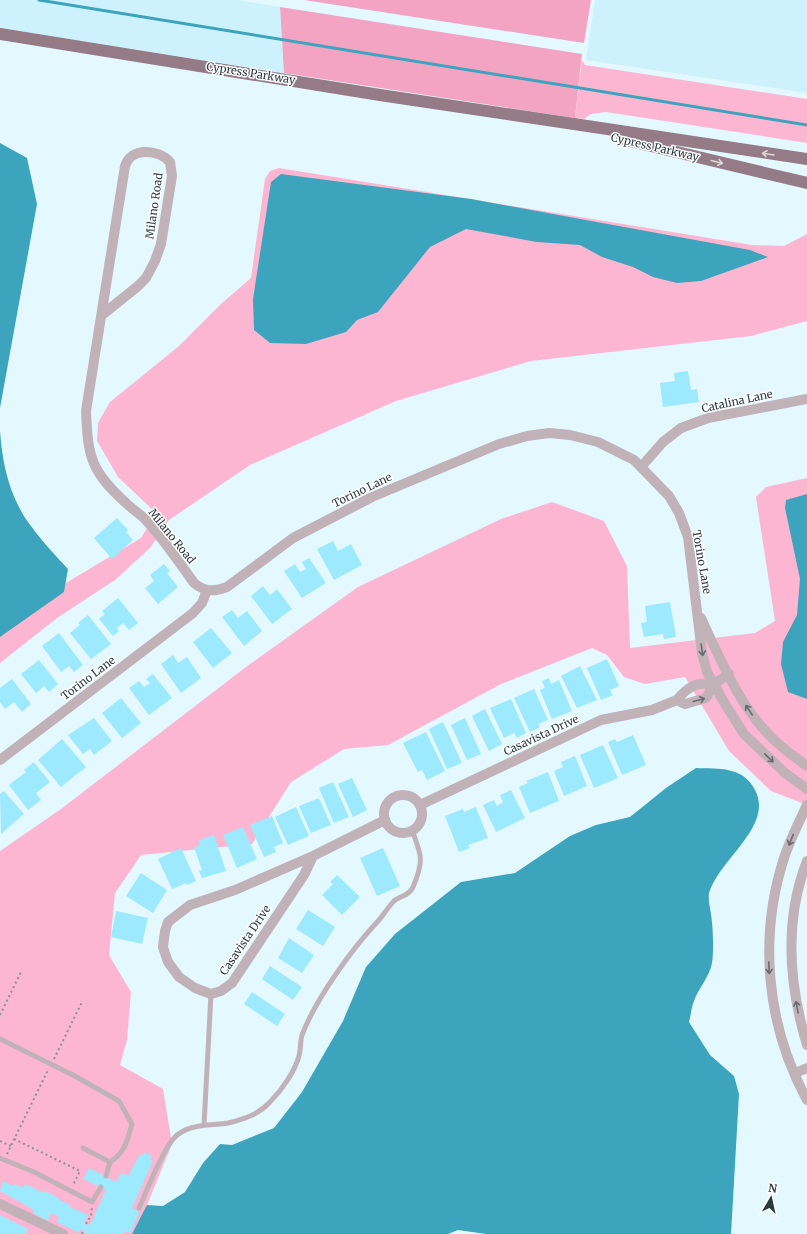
<svg xmlns="http://www.w3.org/2000/svg" width="807" height="1234" font-family="Merriweather,serif">
<style>
.built{fill:#cef2fd}
.green{fill:#fdb6d1}
.forest{fill:#f3a4c3}
.water{fill:#3da4bd}
.lines{fill:none;stroke-linecap:round;stroke-linejoin:round}
.stream{stroke:#3da4bd;stroke-width:3}
.building{fill:#9de9fe}
.path{stroke:#82959a;stroke-width:2;stroke-dasharray:2 3;stroke-linecap:butt}
.service{stroke:#c1b2b7;stroke-width:5}
.minor{stroke:#c1b2b7;stroke-width:10}
.primary{stroke:#957b85;stroke-width:12}
.oneway{stroke:#dfd7da}
.oneway2{stroke:#686b6f}
.labels{text-anchor:middle;stroke-width:3;stroke-linejoin:round;paint-order:stroke}
.street-label{font-size:11px;fill:#2c3b3f;stroke:#fff}
</style>
<rect width="100%" height="100%" fill="#e3f9ff"/>
<!-- built -->
<g class="built">
<path d="M0 0H237L280 7 284 73 0 28Z"/>
<path d="M595 0H807V93L586 60Z"/>
</g>
<!-- green -->
<g class="green">
<path d="M582 60 585 65 807 99V143L606 112 591 114 584 119 575 118Z"/>
<path d="M279 168 752 245 784 246 807 234V321L751 336 531 361 396 401 250 465 169 520 150 548 115 580 57 618 0 663V632L66 583 141 538 156 513 118 477 97 441 98 423 110 402 179 346 221 304 251 278 265 179 270 171Z"/>
<path d="M807 478V805L771 791 729 751 685 677 645 684 624 677 607 655 592 648 501 684 388 745 344 749 291 782 252 844 141 855 115 893 109 955 131 992 127 1040 120 1065 163 1089 172 1144 147 1205 162 1234H0V851L61 809 246 667 358 587 501 519 552 502 604 521 627 566 630 648 755 633 775 621 756 497 766 487Z"/>
</g>
<!-- forest -->
<g class="forest">
<path d="M304 0H591L584 43Z"/>
<path d="M280 7 582 54 575 118 284 73Z"/>
</g>
<!-- water -->
<g class="water">
<path d="M0 143 27 158 37 204 0 408Z"/>
<path d="M281 174 471 199 750 250 768 257 701 281 677 283 653 277 633 267 602 257 580 245 537 242 466 229 430 247 378 312 357 320 346 332 306 344 270 343 254 330 253 299 271 182Z"/>
<path d="M0 431C2 458 7 485 20 509 29 527 54 554 68 569L64 592 0 637Z"/>
<path d="M807 494V699L788 692 781 664 783 642 797 615 800 579 785 508 786 500Z"/>
<path d="M696 768C719 769 743 766 755 790 774 826 720 858 709 893 708 899 710 908 711 914 713 927 714 950 712 963 710 976 698 989 694 1001 691 1008 691 1016 689 1022L710 1055 734 1076 739 1094 731 1234H486L458 1230 448 1234H132L147 1205 163 1206 185 1192 203 1163 220 1144 232 1145 274 1128 302 1092 343 1021 366 967 395 934 461 882 515 873 570 836 596 825 630 817 666 788Z"/>
</g>
<g class="lines">
<!-- stream -->
<path class="stream" d="M39 0 807 125"/>
</g>
<!-- building -->
<g class="building">
<path d="M688 371 691 390 697 389 699 402 663 407 660 383 675 381 674 373Z"/>
<path d="M117 518 128 530 126 532 133 540 112 559 94 538Z"/>
<path d="M333 541 338 551 351 544 362 565 334 580 317 549Z"/>
<path d="M309 558 326 583 302 598 284 571 295 564 300 572 306 569 302 562Z"/>
<path d="M164 564 170 571 167 573 178 587 158 604 145 588 154 581 150 575Z"/>
<path d="M263 586 270 595 277 589 292 609 272 624 251 596Z"/>
<path d="M118 598 138 623 129 630 123 623 117 628 119 631 113 636 99 619 105 614 102 611Z"/>
<path d="M670 602 676 637 664 639 663 634 644 637 641 623 647 622 645 606Z"/>
<path d="M232 610 238 618 247 611 262 631 244 646 222 617Z"/>
<path d="M88 615 111 644 91 659 70 633 80 625 78 623Z"/>
<path d="M211 628 232 653 213 668 193 642Z"/>
<path d="M59 633 83 665 74 672 69 666 61 672 42 646Z"/>
<path d="M173 655 178 663 187 657 201 678 181 693 161 664Z"/>
<path d="M607 659 619 686 610 690 613 695 601 700 587 668Z"/>
<path d="M39 660 58 684 49 692 44 686 36 693 21 674Z"/>
<path d="M580 666 597 700 577 708 561 676Z"/>
<path d="M153 674 172 698 149 715 129 688 139 681 144 687 150 683 146 679Z"/>
<path d="M549 678 551 684 559 680 572 711 552 719 540 690 545 688 542 681Z"/>
<path d="M12 679 31 704 22 712 14 702 5 709 0 702V688Z"/>
<path d="M534 689 548 720 538 724 540 727 530 732 514 698Z"/>
<path d="M121 698 141 723 122 738 102 713Z"/>
<path d="M511 699 526 733 517 738 514 733 504 738 490 708Z"/>
<path d="M485 709 502 744 489 751 472 716Z"/>
<path d="M94 718 112 741 94 755 90 749 83 754 68 735Z"/>
<path d="M465 718 481 754 467 760 451 725Z"/>
<path d="M443 722 462 763 447 769 429 729Z"/>
<path d="M426 732 445 771 427 780 422 770 418 772 403 743Z"/>
<path d="M633 735 646 765 622 775 608 742 615 739 617 742Z"/>
<path d="M62 739 86 767 61 787 38 760Z"/>
<path d="M603 745 618 778 594 788 580 755Z"/>
<path d="M575 756 587 786 564 796 554 771 563 767 561 762Z"/>
<path d="M34 762 50 782 36 793 41 800 28 810 9 785 26 772 24 770Z"/>
<path d="M548 772 559 801 530 813 519 787 528 783 526 781Z"/>
<path d="M352 778 367 810 353 817 338 784Z"/>
<path d="M333 782 349 817 334 823 319 788Z"/>
<path d="M511 790 525 818 496 832 483 805 494 800 497 806 503 802 500 795Z"/>
<path d="M4 791 24 814 1 834 0 794Z"/>
<path d="M319 798 331 825 311 833 299 806Z"/>
<path d="M296 807 309 836 288 845 275 817Z"/>
<path d="M476 807 488 838 468 845 470 848 459 852 445 816 463 809 464 812Z"/>
<path d="M272 816 283 843 274 847 276 852 264 857 250 825Z"/>
<path d="M243 827 257 859 237 868 223 835Z"/>
<path d="M214 835 226 871 202 878 199 871 202 870 194 847 200 845 199 840Z"/>
<path d="M181 848 196 881 187 885 186 883 172 889 158 859Z"/>
<path d="M383 848 400 886 377 896 360 858Z"/>
<path d="M141 873 167 890 153 913 126 896Z"/>
<path d="M337 875 360 897 342 915 322 895 333 884 330 882Z"/>
<path d="M308 910 335 927 323 946 296 929Z"/>
<path d="M116 911 148 918 142 944 111 937Z"/>
<path d="M289 938 314 955 302 973 278 958Z"/>
<path d="M270 966 302 987 293 1000 262 979Z"/>
<path d="M252 992 285 1014 277 1026 244 1004Z"/>
<path d="M145 1152 152 1156 150 1160 153 1161 132 1208 140 1212 130 1233 125 1231 124 1234H84L85 1232 81 1229 79 1233 57 1222 59 1217 51 1213 48 1221 33 1213 34 1210 0 1191 3 1181 13 1186 14 1184 23 1188 25 1184 44 1193 45 1191 59 1198 58 1199 70 1205V1207L88 1215 84 1223 89 1225 95 1217 94 1216 106 1190 83 1179 89 1168 116 1182 121 1173 128 1176 140 1154 142 1156Z"/>
<path d="M0 1215 28 1229 26 1234H0Z"/>
</g>
<g class="lines">
<!-- path -->
<g class="path">
<path d="M0 1015 22 970"/>
<path d="M54 1059 82 1002"/>
<path d="M14 1139 80 1171 73 1185"/>
<path d="M0 1141 11 1146"/>
<path d="M7 1154 48 1070"/>
<path d="M86 1224 91 1216 92 1208"/>
<path d="M82 1234 83 1231"/>
</g>
<!-- service -->
<g class="service">
<path d="M0 1039 73 1075 119 1101 132 1124C127 1141 125 1153 110 1162L83 1148"/>
<path d="M204 1125 211 994"/>
<path d="M0 1158 34 1172 92 1202 101 1187"/>
<path d="M106 1176 110 1162"/>
<path d="M139 1208C147 1190 162 1151 174 1138 188 1123 210 1126 228 1123 245 1119 259 1114 270 1102 282 1090 295 1071 299 1056 301 1049 300 1041 302 1035 310 1014 323 993 336 974 349 955 363 937 379 920 384 914 389 906 394 901 401 895 409 896 413 887 424 861 422 856 412 830"/>
</g>
<!-- minor -->
<g class="minor">
<path d="M102 315 138 286 146 278 155 261 161 244 172 176 170 162C158 149 131 147 125 166L86 411C88 458 91 471 126 503 132 509 139 513 145 519 163 538 178 561 194 583 205 592 214 592 227 587L293 538 372 497 499 444 527 436 549 433 570 435 598 442 634 460 669 496 679 513 688 537 702 653 707 672 725 704 744 734 785 773 807 789"/>
<path d="M641 467 663 442 681 428 708 418 807 399"/>
<path d="M701 618C722 663 743 715 782 747 790 754 799 760 807 766"/>
<path d="M714 684C697 682 688 686 677 700L685 704 706 698 714 684 729 674"/>
<path d="M0 760 193 613 202 603 207 590"/>
<circle cx="403" cy="814" r="19"/>
<path d="M420 805 601 720 652 710 677 700"/>
<path d="M807 805C799 822 791 838 785 855 758 936 766 1025 807 1100"/>
<path d="M313 856 304 875 232 983 221 991 211 994 195 988 179 977 168 962 163 947 165 931 168 922 190 905 235 890 313 856 385 820"/>
<path d="M807 861C784 920 789 985 807 1045"/>
<path d="M795 1073 807 1068"/>
<path d="M0 1204 63 1234"/>
</g>
<!-- primary -->
<g class="primary">
<path d="M0 34 380 95 807 159"/>
<path d="M622 139 807 183"/>
</g>
</g>
<!-- one-way arrows -->
<defs><path id="oneway-shaft" d="M-6 0H5M1.5-3L5.5 0L1.5 3" fill="none" stroke-width="1.6" stroke-linecap="round" stroke-linejoin="round"/></defs>
<g class="oneway">
<use href="#oneway-shaft" transform="translate(768 154) rotate(-171)"/>
<use href="#oneway-shaft" transform="translate(717 162) rotate(14)"/>
</g>
<g class="oneway2">
<use href="#oneway-shaft" transform="translate(702 650) rotate(82)"/>
<use href="#oneway-shaft" transform="translate(699 700) rotate(-15)"/>
<use href="#oneway-shaft" transform="translate(749 710) rotate(-124)"/>
<use href="#oneway-shaft" transform="translate(769 758) rotate(44)"/>
<use href="#oneway-shaft" transform="translate(791 840) rotate(112)"/>
<use href="#oneway-shaft" transform="translate(769 968) rotate(88)"/>
<use href="#oneway-shaft" transform="translate(797 1007) rotate(-101)"/>
</g>
<g class="labels">
<!-- street labels -->
<g class="street-label">
<text transform="translate(251 73) rotate(9)" y="4">Cypress Parkway</text>
<text transform="translate(655 147) rotate(13)" y="4">Cypress Parkway</text>
<text transform="translate(154 206) rotate(-82)" y="4">Milano Road</text>
<text transform="translate(737 401) rotate(-12)" y="4">Catalina Lane</text>
<text transform="translate(362 490) rotate(-26)" y="4">Torino Lane</text>
<text transform="translate(172 536) rotate(51)" y="4">Milano Road</text>
<text transform="translate(702 562) rotate(80)" y="4">Torino Lane</text>
<text transform="translate(88 678) rotate(-37)" y="4">Torino Lane</text>
<text transform="translate(541 735) rotate(-25)" y="4">Casavista Drive</text>
<text transform="translate(245 940) rotate(-56)" y="4">Casavista Drive</text>
</g>
</g>
<!-- north arrow -->
<g transform="translate(771 1198) rotate(9)" stroke="#ffffff" stroke-width="3" paint-order="stroke">
<path d="M0-3L7 15L0 10L-7 15Z" fill="#2c3b3f"/>
<text y="-6" font-size="11" font-weight="bold" text-anchor="middle" fill="#2c3b3f">N</text>
</g>
</svg>
